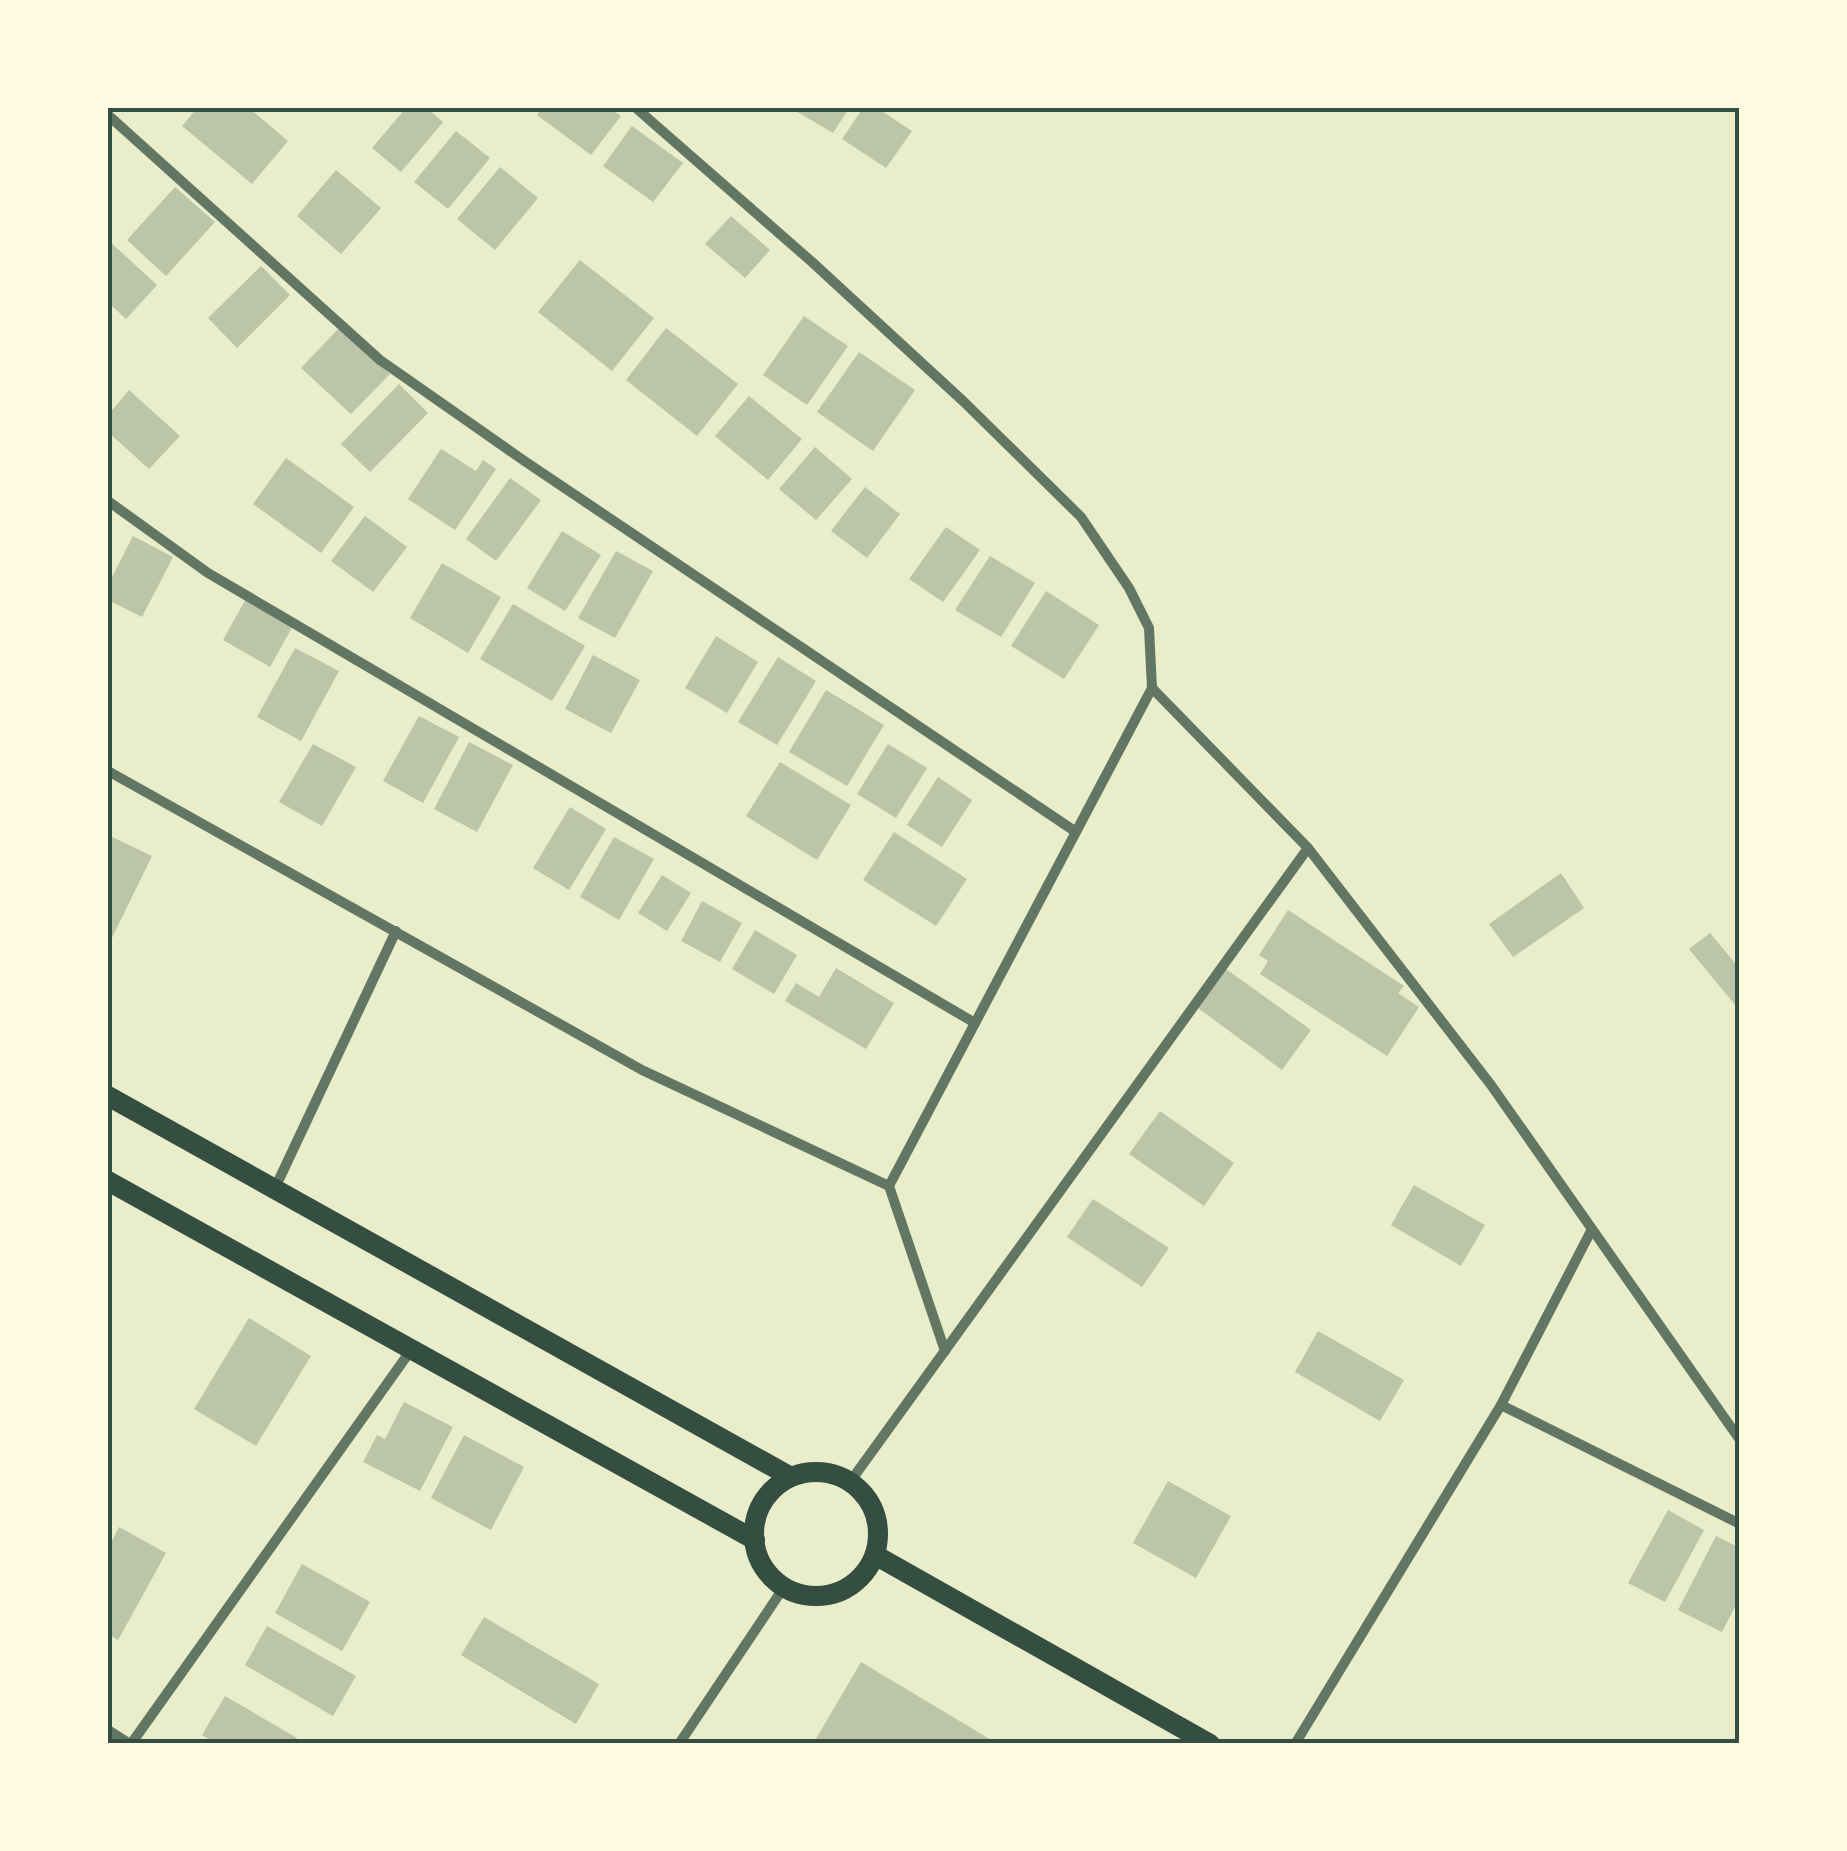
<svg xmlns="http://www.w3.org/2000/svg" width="1847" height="1851" font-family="'Archivo Narrow',sans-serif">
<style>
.building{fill:#bcc5a7}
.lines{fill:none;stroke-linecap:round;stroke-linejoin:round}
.minor{stroke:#617663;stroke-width:10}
.secondary{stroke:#344e41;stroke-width:20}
.neatline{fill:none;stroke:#344e41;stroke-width:4}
</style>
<rect width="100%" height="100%" fill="#e9edc9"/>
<!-- building -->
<g class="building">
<path d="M197 108H249L288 141 252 184 182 126Z"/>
<path d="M406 108H427L443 122 401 172 372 148Z"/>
<path d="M542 108H610L621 116 591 155 537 115Z"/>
<path d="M791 108H849L833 133Z"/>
<path d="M863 108H877L912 131 886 168 842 139Z"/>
<path d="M632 126 683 163 653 202 603 166Z"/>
<path d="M456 131 490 158 448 209 414 182Z"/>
<path d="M500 167 538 198 495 250 457 219Z"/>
<path d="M336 170 381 208 341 254 297 216Z"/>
<path d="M175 187 215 222 166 276 127 240Z"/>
<path d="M731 216 770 250 745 278 705 244Z"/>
<path d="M108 240 157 285 126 319 108 302Z"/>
<path d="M580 260 654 318 612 371 538 312Z"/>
<path d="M261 266 290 295 237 348 208 318Z"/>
<path d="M804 316 848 346 807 405 763 375Z"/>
<path d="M340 327 390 374 351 414 301 368Z"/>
<path d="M666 328 738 384 697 436 626 380Z"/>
<path d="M859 352 915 390 873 451 817 412Z"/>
<path d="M399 384 428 413 370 472 341 444Z"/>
<path d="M129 390 180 436 149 469 108 432V415Z"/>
<path d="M749 396 802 439 768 480 715 436Z"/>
<path d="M815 447 852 479 816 520 779 489Z"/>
<path d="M441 449 476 471 483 460 496 469 455 530 408 499Z"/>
<path d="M286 458 354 507 321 553 253 504Z"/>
<path d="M510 478 541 500 496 561 466 539Z"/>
<path d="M865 487 900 514 867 558 831 531Z"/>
<path d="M365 516 407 547 373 592 331 561Z"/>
<path d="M946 527 980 550 943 602 909 579Z"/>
<path d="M562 531 601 555 565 611 527 588Z"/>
<path d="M133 536 173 557 142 617 108 600V585Z"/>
<path d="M616 551 653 571 615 638 578 618Z"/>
<path d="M990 556 1035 583 1001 637 955 610Z"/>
<path d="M442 563 501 597 468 653 410 618Z"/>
<path d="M1046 591 1099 625 1064 679 1011 646Z"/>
<path d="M247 597 294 624 270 667 223 640Z"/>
<path d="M513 604 585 646 552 701 480 659Z"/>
<path d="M716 636 758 662 727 713 685 688Z"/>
<path d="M295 648 339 671 301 741 257 717Z"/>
<path d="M593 655 640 680 611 733 565 709Z"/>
<path d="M778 657 816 681 777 745 738 722Z"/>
<path d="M826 690 884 725 847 786 789 752Z"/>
<path d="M419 716 459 737 423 803 383 781Z"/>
<path d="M469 742 513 765 477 832 434 809Z"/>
<path d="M313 744 356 767 322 826 279 802Z"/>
<path d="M888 744 927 768 896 818 857 794Z"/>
<path d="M780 762 851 805 817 860 746 816Z"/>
<path d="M938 777 972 800 942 847 907 825Z"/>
<path d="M570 807 606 829 569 890 533 868Z"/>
<path d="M894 832 967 879 936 926 863 880Z"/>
<path d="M108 835 152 856 108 946Z"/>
<path d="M614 837 654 859 619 920 580 897Z"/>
<path d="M1561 873 1584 908 1513 957 1489 924Z"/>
<path d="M662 875 691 893 667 931 638 913Z"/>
<path d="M702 901 742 923 720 962 681 941Z"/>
<path d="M1288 910 1404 986 1398 993 1419 1007 1387 1056 1260 974 1268 961 1259 955Z"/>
<path d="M755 930 797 955 774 994 732 969Z"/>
<path d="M1710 933 1740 969V1011L1689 949Z"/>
<path d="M836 968 894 1003 866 1049 785 1001 796 983 819 997Z"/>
<path d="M1226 969 1311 1030 1282 1070 1198 1008Z"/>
<path d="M1160 1111 1234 1163 1204 1206 1129 1154Z"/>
<path d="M1414 1185 1485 1225 1461 1266 1391 1225Z"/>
<path d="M1093 1199 1169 1248 1142 1287 1067 1237Z"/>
<path d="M249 1318 311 1356 256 1446 194 1409Z"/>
<path d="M1318 1331 1404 1380 1380 1421 1295 1372Z"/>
<path d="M404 1402 453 1427 420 1491 363 1462 377 1435 385 1439Z"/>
<path d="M464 1435 524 1467 491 1530 431 1498Z"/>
<path d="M1168 1481 1231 1516 1196 1578 1133 1543Z"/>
<path d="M1668 1510 1704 1530 1665 1602 1628 1583Z"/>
<path d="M119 1527 166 1553 118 1640 108 1634V1549Z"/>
<path d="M1716 1536 1740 1548V1597L1722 1632 1678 1610Z"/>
<path d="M302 1564 370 1602 342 1651 275 1613Z"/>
<path d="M484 1617 599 1684 576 1724 461 1655Z"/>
<path d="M267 1626 356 1676 333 1716 245 1665Z"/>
<path d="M861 1662 998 1744H813Z"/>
<path d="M225 1696 297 1738 293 1744H216L202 1735Z"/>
</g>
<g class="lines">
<!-- minor -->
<g class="minor">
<path d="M636 108 812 262 963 401 1081 517 1129 588 1149 628 1152 688 889 1186"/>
<path d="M108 115 380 360 523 460 1076 832"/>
<path d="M108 501 208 573 975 1023"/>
<path d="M1152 688 1308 848 1491 1085 1740 1440"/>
<path d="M108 771 642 1070 889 1186 945 1351"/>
<path d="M275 1188 396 931"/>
<path d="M1501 1405 1740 1524"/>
<path d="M850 1482 1308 848"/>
<path d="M108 1730 130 1744"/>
<path d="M131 1744 411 1350"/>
<path d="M679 1744 784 1587"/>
<path d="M1295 1744 1501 1405 1591 1231"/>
</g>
<!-- secondary -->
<g class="secondary">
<path d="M108 1096 791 1477"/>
<path d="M108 1181 755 1540"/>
<circle cx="816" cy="1534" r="62"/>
<path d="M875 1555 1210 1744"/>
</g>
</g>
<!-- border -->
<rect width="1847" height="1851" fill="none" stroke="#fefae0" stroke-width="220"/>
<rect x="110" y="110" width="1627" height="1631" class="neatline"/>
</svg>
